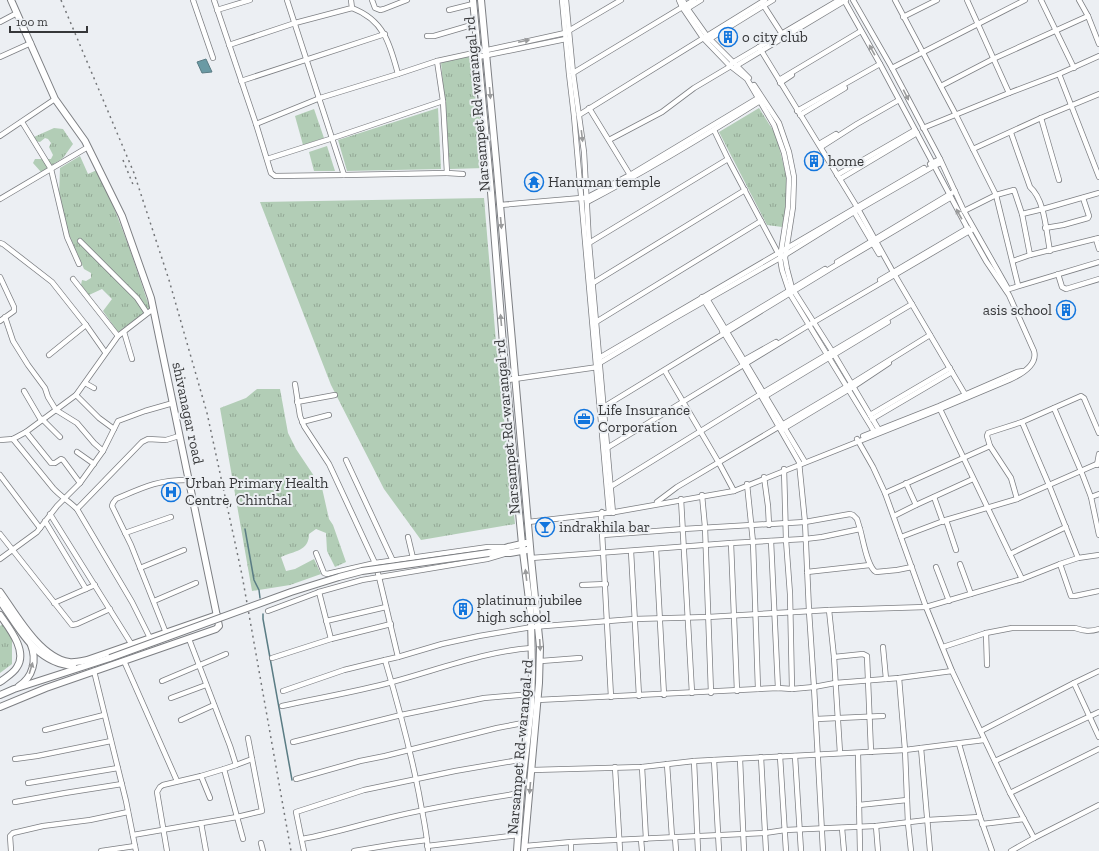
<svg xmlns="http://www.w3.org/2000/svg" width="1099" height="851" font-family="'Zilla Slab',serif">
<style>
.grass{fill:url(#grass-tufts)}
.water{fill:#6a9aa4;stroke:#5a7c84}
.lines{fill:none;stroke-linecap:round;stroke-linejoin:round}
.stream{stroke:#5a7c84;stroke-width:1.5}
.street-casing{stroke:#7d7f83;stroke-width:6}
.secondary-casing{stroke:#7d7f83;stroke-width:8}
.street{stroke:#fff;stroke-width:4.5}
.secondary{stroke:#fff;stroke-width:6}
.rail{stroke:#737578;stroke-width:1.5;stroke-dasharray:2 4;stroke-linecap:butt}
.secondary-bridge-casing{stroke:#7d7f83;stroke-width:8;stroke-linecap:butt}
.secondary-bridge{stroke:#fff;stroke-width:6}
.oneway{fill:#9a9b9c}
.labels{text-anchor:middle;stroke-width:4;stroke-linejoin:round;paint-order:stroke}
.poi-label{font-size:15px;fill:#363739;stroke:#eceff3;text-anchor:start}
.street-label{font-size:15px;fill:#363739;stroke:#eceff3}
</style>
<defs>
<pattern id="grass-tufts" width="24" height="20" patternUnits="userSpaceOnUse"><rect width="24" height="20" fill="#b2cdb6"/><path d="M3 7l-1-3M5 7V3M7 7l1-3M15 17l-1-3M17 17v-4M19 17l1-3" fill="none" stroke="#92a795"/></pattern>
</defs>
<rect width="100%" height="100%" fill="#eceff3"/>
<!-- grass -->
<g class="grass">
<path d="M473 54 485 168 450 169 441 62Z"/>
<path d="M438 108 441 169 347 171 338 140Z"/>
<path d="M759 108 776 135 787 179 786 205 782 227 767 225 719 132Z"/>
<path d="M314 109 324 138 303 145 295 116Z"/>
<path d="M54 128 63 129 73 144 63 158 41 172 33 163 35 159H51L53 155 49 147 51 143 48 139 45 138 40 142 35 141 34 137Z"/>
<path d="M327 146 335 171H314L309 152Z"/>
<path d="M80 156 88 174 97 170C119 215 134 261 150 309L118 332 103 311 112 299 102 289 89 295 81 285 82 280 86 281 91 278V273L84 269 67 230 59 197 60 168Z"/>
<path d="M484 198 496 342 515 524 421 540 384 489 331 385 260 202Z"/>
<path d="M257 389H280L288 433 296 449 322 488 329 519 333 525 346 562 335 567 327 551 326 533 316 529 309 534C309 551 294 551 281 557L286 571 295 569 314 559 321 574 290 585 252 591 220 408 246 398Z"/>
<path d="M5 622 12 640V664L0 673V626Z"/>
</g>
<!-- water -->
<path class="water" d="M206 59 212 72 202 73 197 62Z"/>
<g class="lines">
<!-- stream -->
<g class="stream">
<path d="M245 529 254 580 259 590 260 598"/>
<path d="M263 614V619L292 780"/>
</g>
<!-- street casing -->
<g class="street-casing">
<g id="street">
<path d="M193 0 213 58"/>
<path d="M214 0 256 124 271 173 275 176 344 175"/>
<path d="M287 0 344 175 447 173"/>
<path d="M372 0 375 8 380 10 384 9 407 0"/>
<path d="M562 0 569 74 574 116 609 513"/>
<path d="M566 0 573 73 584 152 589 243 613 513"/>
<path d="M679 0 682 7 703 38 729 65 747 79 774 125 784 153 789 178 788 207 780 258 782 270 790 294 875 433"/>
<path d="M683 0 685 5 707 36 749 78"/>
<path d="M853 0 892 68 940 159 964 211 1007 287"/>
<path d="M895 0 956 115 996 195 1018 285"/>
<path d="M967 0 1009 93"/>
<path d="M1041 0 1074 68"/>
<path d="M1079 0 1088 16 1099 44"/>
<path d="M762 3 782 34"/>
<path d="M352 8C384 20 390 44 398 74L437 61 443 101 447 173 463 174"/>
<path d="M217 10 250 0"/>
<path d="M449 10 473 4"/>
<path d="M685 10 701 0"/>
<path d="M903 17 937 0"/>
<path d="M0 22 17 13"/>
<path d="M427 36H434L475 24"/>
<path d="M708 40 773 0"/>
<path d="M229 45 295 23 352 8 351 0"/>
<path d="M759 47 857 207 893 272 966 396"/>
<path d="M0 57 31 43"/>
<path d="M478 57 566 39"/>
<path d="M437 61 565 33 621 0"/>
<path d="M732 63 839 0"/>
<path d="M736 66 846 0"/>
<path d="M892 68 1025 0"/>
<path d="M573 73 694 0"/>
<path d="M1059 74 1099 177"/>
<path d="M779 80 861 31"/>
<path d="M241 81 385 34"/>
<path d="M780 83 792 75"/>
<path d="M754 85 779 123 789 152 794 177 793 207 785 258 787 269 792 288 832 351 879 430"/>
<path d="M941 86 993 59 1088 16"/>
<path d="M589 108 630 175"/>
<path d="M797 111 880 64"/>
<path d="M579 115 765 0"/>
<path d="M800 115 845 88"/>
<path d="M1041 118 1059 180"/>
<path d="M22 122 51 169 67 237 79 264"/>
<path d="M256 124 320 98 398 74"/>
<path d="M923 128 1009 93 1059 74 1099 56"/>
<path d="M714 130 728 159 778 253"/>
<path d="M1011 133 1030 187C1045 200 1046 231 1050 251"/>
<path d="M0 136 55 99"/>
<path d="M609 140 662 112 694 88 731 66"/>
<path d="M819 144 836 134"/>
<path d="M821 147 857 124 899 100"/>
<path d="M973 149 1041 118 1099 94"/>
<path d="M267 159 333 138 443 101"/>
<path d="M930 164 940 159"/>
<path d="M837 175 915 130"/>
<path d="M840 179 917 133"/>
<path d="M0 199 88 147"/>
<path d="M587 202C646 171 703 137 760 101"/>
<path d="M500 205 581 198H586L630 175 758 98"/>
<path d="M853 210 879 254"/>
<path d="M964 211 996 195 1014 190 1022 214 1030 255"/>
<path d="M1022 214 1043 209 1099 193"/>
<path d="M1045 228 1063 225 1088 218 1089 216 1083 198"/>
<path d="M1096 239 1099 249"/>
<path d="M80 241 137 298 147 313"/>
<path d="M0 243 3 244 52 282 86 325 105 352"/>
<path d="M589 243 728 159"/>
<path d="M1013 261 1030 255 1099 238"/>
<path d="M837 262 955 191"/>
<path d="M1058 274 1062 287 1066 289 1099 279"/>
<path d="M0 277 14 307V311L0 321"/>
<path d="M73 279 118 336"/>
<path d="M880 280 968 228"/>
<path d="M593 283 745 190"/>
<path d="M1006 290 1099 262"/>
<path d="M702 297 744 366 799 462 805 522 809 611 814 687 823 851"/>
<path d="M706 297 805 462"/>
<path d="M5 317 13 341 28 365 45 388 48 397 56 410 77 423 94 443 103 451"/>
<path d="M596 322 761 221"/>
<path d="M722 331 825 269"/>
<path d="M124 332 132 359"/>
<path d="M49 355 86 325"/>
<path d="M599 358 924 168"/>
<path d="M744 360 776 342"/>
<path d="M598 364 673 319 780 258 854 212 934 166 941 163"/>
<path d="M665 371 719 463 734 491"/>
<path d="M507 380 598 367"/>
<path d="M85 383 94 388"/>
<path d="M295 384 300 416 304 426 329 464 375 563 379 577 398 657 385 660C398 704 410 748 419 794 422 812 427 832 428 851"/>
<path d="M24 391 41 420"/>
<path d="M76 395 99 418 114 429"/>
<path d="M764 397 888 322"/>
<path d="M297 402 335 395"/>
<path d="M939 407 1022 579"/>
<path d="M602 408 833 267 950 198"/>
<path d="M1054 408 1081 471 1091 497 1099 535"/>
<path d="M870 415 950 368"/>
<path d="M42 419 60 437"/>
<path d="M872 419 952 372"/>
<path d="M302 422 329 415"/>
<path d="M1022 422 1049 485 1078 558"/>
<path d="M783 429 853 387 889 363"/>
<path d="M26 432 51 463H55L61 459 63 460 80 483"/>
<path d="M863 436 939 406 1017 372 1023 371"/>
<path d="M13 439 53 488C60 496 69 501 77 509"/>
<path d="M857 439 873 467 885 493 926 607 952 671"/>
<path d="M0 440 13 439 26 432 76 395 118 336 153 309"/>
<path d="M607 448 814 322 973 229"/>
<path d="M77 452 94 464"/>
<path d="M346 460 393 561"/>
<path d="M1097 465 1099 454"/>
<path d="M784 469 786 540 790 594 792 689"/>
<path d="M0 475 40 528"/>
<path d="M764 477 768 506 769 525"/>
<path d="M906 483 916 505"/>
<path d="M747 484 753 542 758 689"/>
<path d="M610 487 764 392 912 304"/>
<path d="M885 493 990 446"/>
<path d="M702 495 705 527 711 693"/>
<path d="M934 497 943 522"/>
<path d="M1091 497 1099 494"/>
<path d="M681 499 692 693"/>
<path d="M1017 499 1011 478 990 446 987 436 988 433 1022 422 1081 396 1084 398 1099 433"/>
<path d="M657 502 677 487 851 384 930 335"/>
<path d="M602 512 601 514 611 697"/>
<path d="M50 514 132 645"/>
<path d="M894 516 916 505 973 479"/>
<path d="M946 520 956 550"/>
<path d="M45 521 86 589"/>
<path d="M528 522 615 512 734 491 940 409 1009 380C1020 375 1038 365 1034 351L1009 295 986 261 969 231 880 64 844 0"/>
<path d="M125 533 171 517"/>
<path d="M0 534 72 625 77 624 110 609"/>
<path d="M603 535 683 529 805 522 850 514 853 515 857 519 860 529"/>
<path d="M408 537 413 558"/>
<path d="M901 537 946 520 1017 499 1099 463"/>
<path d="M771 541 778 688"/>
<path d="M731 543 737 691"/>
<path d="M656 549 664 695"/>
<path d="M631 551 639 696"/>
<path d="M316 553 324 573 327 574 375 563 488 547H504"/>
<path d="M1010 554 1066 527"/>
<path d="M531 558 731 543 805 539 822 537 860 529C863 539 867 567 876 572L897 570 912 567"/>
<path d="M0 559 37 532 57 506 80 483 103 451 118 421 145 411 173 403"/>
<path d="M960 564 971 594"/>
<path d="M1060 564 1071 596H1075L1099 591"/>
<path d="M936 567 949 601"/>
<path d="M140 568 184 550"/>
<path d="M807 572 870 565"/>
<path d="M582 585 606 584"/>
<path d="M319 592 331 639"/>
<path d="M154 601 196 583"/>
<path d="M54 603 95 585"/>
<path d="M829 610 834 657 840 753"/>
<path d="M268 611 319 592 362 580 487 559 504 554"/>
<path d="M326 621 386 607"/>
<path d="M166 633 131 545 112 506 113 503 116 499C144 487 157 480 188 480"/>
<path d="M986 633 987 665"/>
<path d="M150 638 132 602 77 509 142 442 148 439 166 440 179 436"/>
<path d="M189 639 230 746 236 765 224 769 243 839"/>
<path d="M883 647 886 679"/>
<path d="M943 647 986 633 1012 628H1075C1084 631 1090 632 1099 629"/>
<path d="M398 657 442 644 479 636 532 627 634 619 708 617 829 610 926 607 1022 579 1060 564 1078 558 1099 555"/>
<path d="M834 657 863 654 867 656 871 752"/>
<path d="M272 658 331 639 391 624"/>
<path d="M124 661 177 781"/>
<path d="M541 661 580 658"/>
<path d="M94 671 126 801 136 851"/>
<path d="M899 678 905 750 908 823 911 851"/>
<path d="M162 681 226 654"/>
<path d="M1074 683 1099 737"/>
<path d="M283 691 344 670 385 660"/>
<path d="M171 698 206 685"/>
<path d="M537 700 778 688 792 689 814 687 835 683 899 678 952 671 1010 793 1034 838"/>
<path d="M282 706C318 698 356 692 392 682 437 670 486 651 532 648"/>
<path d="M816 719 883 716"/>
<path d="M181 720 214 705"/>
<path d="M45 730 104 715"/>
<path d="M981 731 1074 683 1099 671"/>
<path d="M293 742 401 715 484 698 531 694"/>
<path d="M959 744 980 817 992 851"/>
<path d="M921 748 930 851"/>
<path d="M858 753 860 851"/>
<path d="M780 756 786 851"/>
<path d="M795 756 801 851"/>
<path d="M761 757 766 851"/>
<path d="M15 759 37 756 111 741"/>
<path d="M740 759 744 851"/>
<path d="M714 760 719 851"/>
<path d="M694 761 698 851"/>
<path d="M995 761 1099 712"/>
<path d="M667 764 672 837"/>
<path d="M236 765 252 759"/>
<path d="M615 767 620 851"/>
<path d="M642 767 646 839"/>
<path d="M532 770 642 767 694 761 905 750 984 740"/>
<path d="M201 776 210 798"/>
<path d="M296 779 360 761 385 756 497 728 528 722"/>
<path d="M28 783 118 768"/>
<path d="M1010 793 1099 749"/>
<path d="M15 802 65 793 122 784"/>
<path d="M859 805 907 800"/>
<path d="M201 823 206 851"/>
<path d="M982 824 1024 819"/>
<path d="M876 826 878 851"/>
<path d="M842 828 844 851"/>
<path d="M133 835 237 817 262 811 248 738"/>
<path d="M675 837 676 851"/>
<path d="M302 839C331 834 359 825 388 818 432 807 477 800 521 793"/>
<path d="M641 839 642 851"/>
<path d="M571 842V851"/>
<path d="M261 843 263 851"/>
<path d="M427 846 519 835"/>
<path d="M525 846 571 842 765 833 785 830 876 826 927 820 980 817"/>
<path d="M11 851 10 836 13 833 43 826 90 820 128 812"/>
<path d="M101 851 135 846"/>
<path d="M167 851 157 792 160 787 163 785 201 776 224 769"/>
<path d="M304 851 296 812 364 790 455 771 525 759"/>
<path d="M354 851 396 844 427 840"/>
<path d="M1011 851 1034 838 1099 805"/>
</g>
</g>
<!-- secondary casing -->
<g class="secondary-casing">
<g id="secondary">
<path d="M473 0 491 192 503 344 522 544 531 616 532 671 531 708 521 793 517 851"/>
<path d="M481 0 497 170 531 558 540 647 539 683 524 851"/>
<path d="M489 553 508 547 526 543"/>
<path d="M492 553H510L527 550"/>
<path d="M0 592C16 614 39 657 69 662 74 663 82 661 87 660L217 615"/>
<path d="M0 601C20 629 35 663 73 666"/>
<path d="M0 615C9 628 28 651 17 667 14 673 5 678 0 682"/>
<path d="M19 686C33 677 37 660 31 645"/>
<path d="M0 695 14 689 110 658"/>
<path d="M0 707 46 688 216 629 219 626 151 298 122 216 85 141 55 99 11 0"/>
</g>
</g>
<!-- street -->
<use href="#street" class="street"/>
<!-- secondary -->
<use href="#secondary" class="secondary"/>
<!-- rail -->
<g class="rail">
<path d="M61 0 134 173 169 280 207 413 242 575 291 851"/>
<path d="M123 160 134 187"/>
</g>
<!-- secondary-bridge casing -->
<g class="secondary-bridge-casing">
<path id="secondary-bridge" d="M110 658 291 592 339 577 362 571 489 553"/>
</g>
<!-- secondary-bridge -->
<use href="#secondary-bridge" class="secondary-bridge"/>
</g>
<!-- one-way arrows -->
<defs><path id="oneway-solid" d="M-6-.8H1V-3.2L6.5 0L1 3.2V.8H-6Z"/></defs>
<g class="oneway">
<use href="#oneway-solid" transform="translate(524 41) rotate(-12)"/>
<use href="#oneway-solid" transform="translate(872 50) rotate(-119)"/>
<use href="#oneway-solid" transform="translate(490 93) rotate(85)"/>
<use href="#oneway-solid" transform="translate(906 95) rotate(63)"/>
<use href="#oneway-solid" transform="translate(582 136) rotate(83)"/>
<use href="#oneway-solid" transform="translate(959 214) rotate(-119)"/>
<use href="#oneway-solid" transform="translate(501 223) rotate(85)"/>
<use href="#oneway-solid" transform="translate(501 320) rotate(-95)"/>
<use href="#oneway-solid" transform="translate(526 575) rotate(-97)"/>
<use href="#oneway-solid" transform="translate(540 645) rotate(87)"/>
<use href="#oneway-solid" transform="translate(31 668) rotate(-73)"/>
<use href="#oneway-solid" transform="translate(530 788) rotate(95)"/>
</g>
<!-- icons -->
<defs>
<g id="building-ring" transform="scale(1)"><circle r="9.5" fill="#eceff3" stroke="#1275dd" stroke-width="1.5"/><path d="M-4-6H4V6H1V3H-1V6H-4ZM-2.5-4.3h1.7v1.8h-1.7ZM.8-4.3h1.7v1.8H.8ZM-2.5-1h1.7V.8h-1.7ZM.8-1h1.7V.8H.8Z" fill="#1275dd"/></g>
<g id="temple-ring" transform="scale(1)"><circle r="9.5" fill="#eceff3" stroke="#1275dd" stroke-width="1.5"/><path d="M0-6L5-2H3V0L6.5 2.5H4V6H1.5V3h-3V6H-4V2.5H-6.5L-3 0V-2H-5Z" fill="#1275dd"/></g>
<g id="office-ring" transform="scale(1)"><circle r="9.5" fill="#eceff3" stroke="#1275dd" stroke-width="1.5"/><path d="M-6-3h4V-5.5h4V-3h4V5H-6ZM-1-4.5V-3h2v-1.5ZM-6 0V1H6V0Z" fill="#1275dd"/></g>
<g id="hospital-ring" transform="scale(1)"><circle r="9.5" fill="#eceff3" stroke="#1275dd" stroke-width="1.5"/><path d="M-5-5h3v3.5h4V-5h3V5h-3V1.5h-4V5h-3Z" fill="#1275dd"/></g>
<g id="bar-ring" transform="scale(1)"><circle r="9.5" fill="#eceff3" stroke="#1275dd" stroke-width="1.5"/><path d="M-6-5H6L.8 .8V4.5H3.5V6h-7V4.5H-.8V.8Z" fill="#1275dd"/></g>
</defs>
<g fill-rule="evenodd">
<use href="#building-ring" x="728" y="37"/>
<use href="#building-ring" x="814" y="161"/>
<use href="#temple-ring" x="534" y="182"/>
<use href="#building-ring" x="1066" y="310"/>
<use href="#office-ring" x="584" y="419"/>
<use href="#hospital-ring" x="171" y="492"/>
<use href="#bar-ring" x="545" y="527"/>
<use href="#building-ring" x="463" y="609"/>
</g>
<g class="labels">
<!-- poi labels -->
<g class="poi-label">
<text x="742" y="42">o city club</text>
<text x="828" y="166">home</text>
<text x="548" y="187">Hanuman temple</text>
<text x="1052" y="315" text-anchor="end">asis school</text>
<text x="598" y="415">Life Insurance<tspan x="598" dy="17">Corporation</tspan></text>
<text x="185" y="488">Urban Primary Health<tspan x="185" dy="17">Centre, Chinthal</tspan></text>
<text x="559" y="532">indrakhila bar</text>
<text x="477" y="605">platinum jubilee<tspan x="477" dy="17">high school</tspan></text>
</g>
<!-- street labels -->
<g class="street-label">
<text transform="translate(477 104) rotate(-95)" y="5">Narsampet Rd-warangal rd</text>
<text transform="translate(188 413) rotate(78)" y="5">shivanagar road</text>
<text transform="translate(507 427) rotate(-95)" y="5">Narsampet Rd-warangal rd</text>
<text transform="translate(520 747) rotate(-85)" y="5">Narsampet Rd-warangal rd</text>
</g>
</g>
<!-- scale -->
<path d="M10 26v6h77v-6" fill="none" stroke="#363739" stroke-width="2"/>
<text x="16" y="26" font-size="12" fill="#363739" stroke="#eceff3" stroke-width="3" paint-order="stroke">100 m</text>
</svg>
